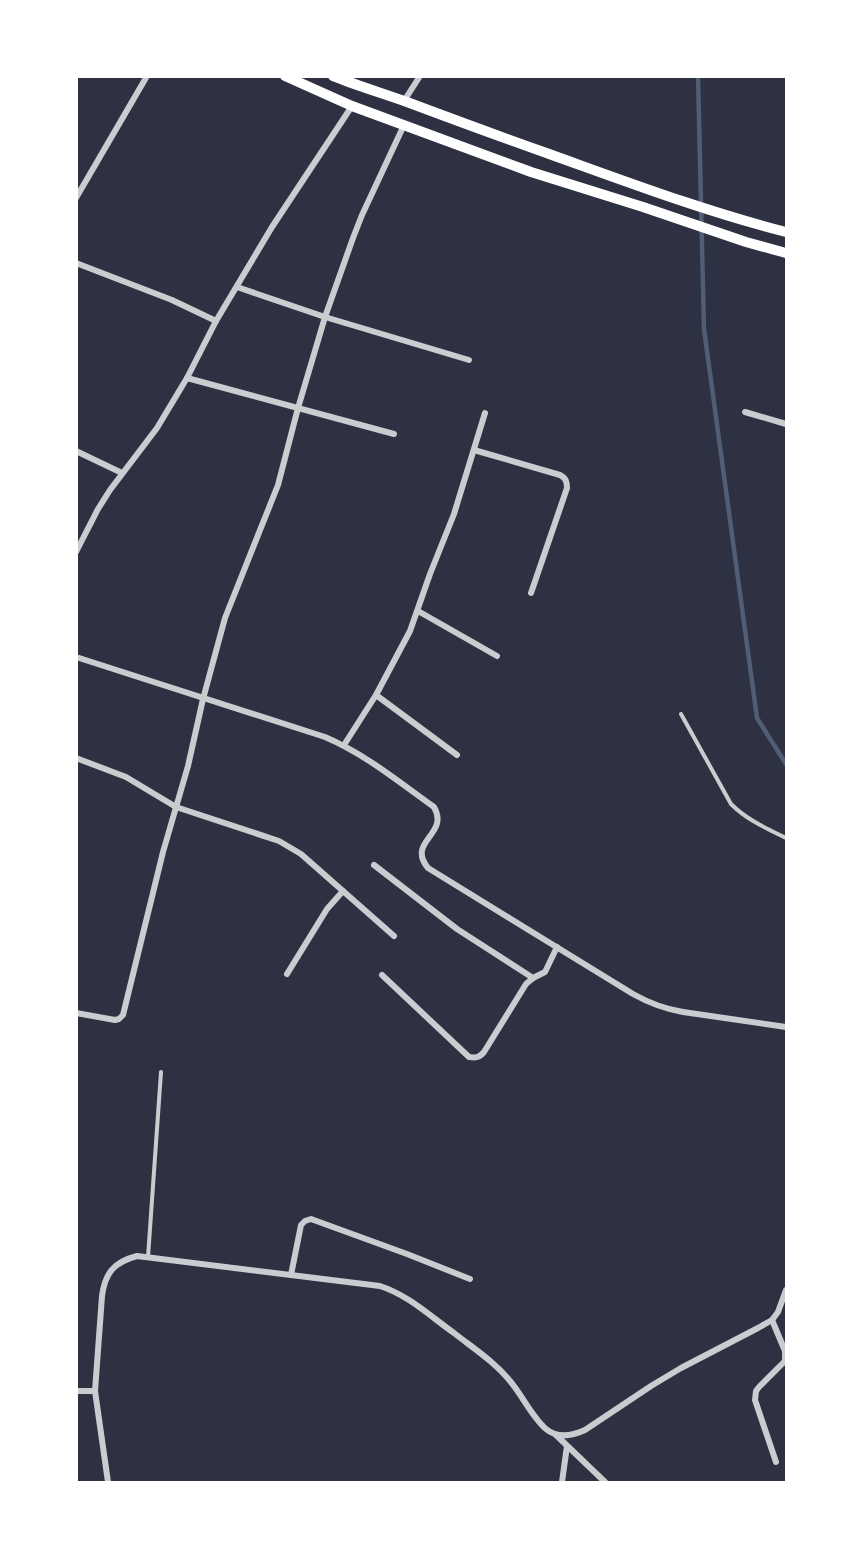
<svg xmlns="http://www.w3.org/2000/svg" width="863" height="1559" font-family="Commissioner,sans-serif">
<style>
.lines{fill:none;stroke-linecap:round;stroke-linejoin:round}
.stream{stroke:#4f5d75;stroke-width:4.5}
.service{stroke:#caccd0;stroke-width:4}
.minor{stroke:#caccd0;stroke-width:6}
.primary{stroke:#fff;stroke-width:10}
</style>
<rect width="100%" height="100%" fill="#2d3142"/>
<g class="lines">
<!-- stream -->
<path class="stream" d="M698 76 704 329 757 718 786 764"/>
<!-- service -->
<g class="service">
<path d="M681 714 731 804C747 820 766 828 786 838"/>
<path d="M148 1257 161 1072"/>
</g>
<!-- minor -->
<g class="minor">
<path d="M404 101 420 76"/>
<path d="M76 198 147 76"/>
<path d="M76 263 172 300 216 321"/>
<path d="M237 287 325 317 469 360"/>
<path d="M187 378 394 434"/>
<path d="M745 412 786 424"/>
<path d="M474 450 560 475C566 478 567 482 567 488L531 593"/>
<path d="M76 451 122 473"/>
<path d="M76 552 98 509 110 490 157 428 187 378 216 321 272 227 352 106"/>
<path d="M418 611 497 656"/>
<path d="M76 657 325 737C365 754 399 782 434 807 450 835 406 841 428 868L633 994C649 1003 665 1009 683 1012L786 1027"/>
<path d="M376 695 457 755"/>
<path d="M344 745 376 695 410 631 430 574 454 514 485 413"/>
<path d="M76 758 126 777 176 807 279 841 301 854 394 936"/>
<path d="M374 865 457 929 533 978"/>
<path d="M287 974 327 909 343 891"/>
<path d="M382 975 469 1057C475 1058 479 1058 484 1052L526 984 533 978 545 972 557 947"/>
<path d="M76 1013 115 1020 119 1019 123 1015 163 852 188 766 203 699 225 618 278 485 298 408 325 317 353 238 362 215 404 125"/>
<path d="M291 1275 301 1225 305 1221 311 1219 407 1254 470 1279"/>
<path d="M772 1320 785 1351V1361L759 1387 756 1391 755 1400 776 1462"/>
<path d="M76 1391H95"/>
<path d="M556 1435 605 1482"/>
<path d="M108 1482 95 1391 102 1296C105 1273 114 1262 137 1256L380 1286C408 1295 430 1316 454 1333 473 1348 495 1362 510 1381 522 1395 532 1417 546 1429 558 1439 572 1436 585 1430L651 1386 681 1368 758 1328 772 1320 778 1312 786 1290"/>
<path d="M562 1482 567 1446"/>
</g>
<!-- primary -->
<g class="primary">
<path d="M285 76 352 106 531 172 643 207 746 242 786 253"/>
<path d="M333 76C358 86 382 93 407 102 455 120 504 138 552 155 630 183 707 212 786 232"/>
</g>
</g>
<!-- border -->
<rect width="863" height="1559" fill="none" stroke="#ffffff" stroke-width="156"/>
</svg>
